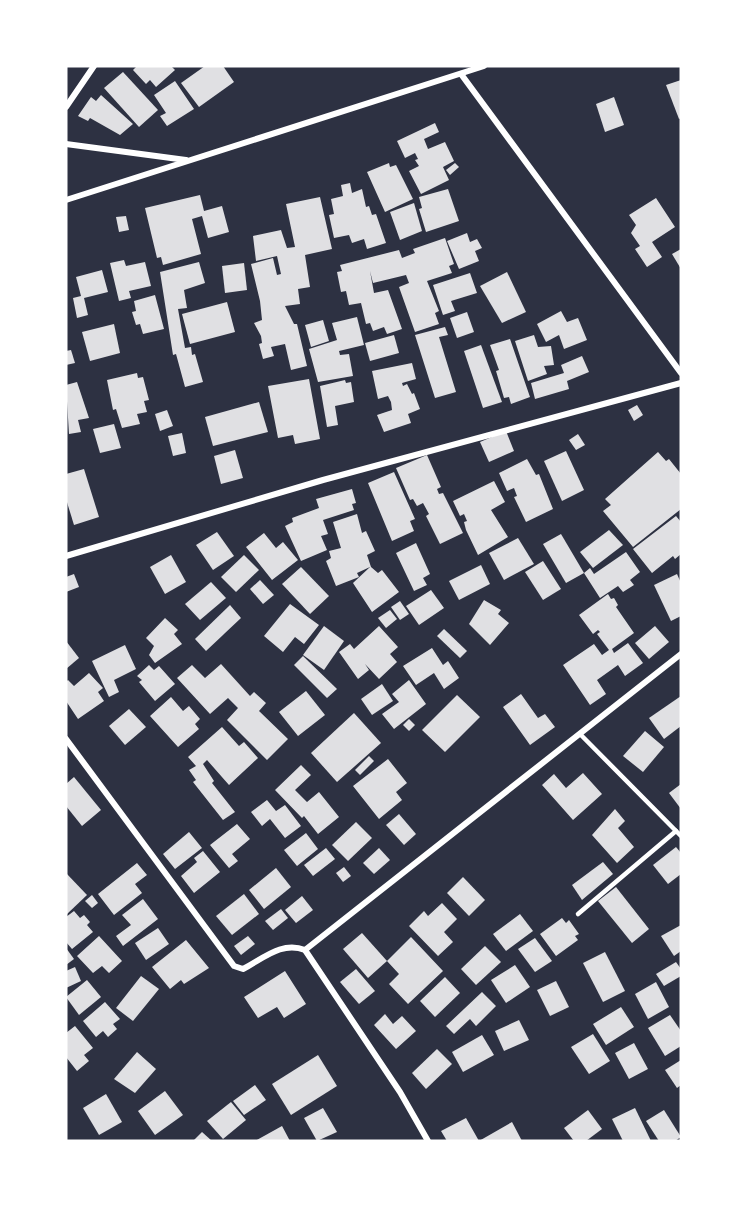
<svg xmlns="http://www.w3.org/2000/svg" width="747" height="1207" font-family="'Varela Round',sans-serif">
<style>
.building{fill:#e0e0e3}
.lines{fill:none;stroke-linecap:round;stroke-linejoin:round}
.service{stroke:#fff;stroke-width:4.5}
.minor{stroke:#fff;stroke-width:6}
</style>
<rect width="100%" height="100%" fill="#2d3142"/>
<!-- building -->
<g class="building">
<path d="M137 66H171L175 70 156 87 150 80 146 84 133 70Z"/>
<path d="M205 66H223L234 82 199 107 181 83Z"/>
<path d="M123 72 158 110 139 127 104 88Z"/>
<path d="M681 80V118L679 119 666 85Z"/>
<path d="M175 81 194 109 167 126 160 116 166 113 154 95Z"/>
<path d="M101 95 133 124 120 135 90 118 88 121 78 116 91 97 96 101Z"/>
<path d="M614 97 624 125 605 132 596 104Z"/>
<path d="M435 123 439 132 424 139 428 149 445 142 454 161 443 167 449 180 421 194 409 171 419 166 415 160 418 159 415 153 405 158 397 141Z"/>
<path d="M389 163 390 167 396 165 413 199 385 212 367 172Z"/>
<path d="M455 163 459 167 450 175 446 170Z"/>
<path d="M350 183 352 193 362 189 366 207 369 206 372 215 376 214 386 243 367 249 364 239 352 243 349 235 334 238 329 215 334 214 331 199 343 196 341 185Z"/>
<path d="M448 189 459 221 426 232 419 209 422 208 419 197Z"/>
<path d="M200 195 204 211 222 206 229 232 208 238 202 216 192 219 201 254 163 265 161 257 157 258 145 208Z"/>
<path d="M320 197 332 249 305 255 310 287 298 289 300 304 285 306 294 324H297L307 366 291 370 285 344 271 347 274 356 263 359 259 344 262 343 261 336 254 323 262 320 260 301 251 264 273 258 277 275 281 274 277 256 256 261 253 236 281 230 287 248 295 247 286 204Z"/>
<path d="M656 198 675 227 652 242 662 257 647 267 635 249 640 246 631 233 636 225 629 215Z"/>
<path d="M414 203 422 231 400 240 390 212Z"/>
<path d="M126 216 129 230 119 232 116 217Z"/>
<path d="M467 233 470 242 477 239 482 248 475 251 479 261 459 269 447 241Z"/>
<path d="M445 238 454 264 449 266 452 273 427 281 439 311 435 313 439 324 415 332 399 287 409 283 406 275 373 283 370 271 374 293 388 290 402 329 387 334 384 327 373 331 370 323 366 324 361 303 349 305 346 291 341 292 337 272 342 271 340 265 399 250 402 258 415 253 413 249Z"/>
<path d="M681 249V269L672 254Z"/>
<path d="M124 260 126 266 145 262 151 286 129 291 131 298 119 301 110 263Z"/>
<path d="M199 262 205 283 184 290 187 308 178 309 185 348 191 347 192 355 195 354 203 382 185 387 176 354 173 355 160 272Z"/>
<path d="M244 263 247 290 225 293 222 266Z"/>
<path d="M102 270 108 292 84 298 88 315 77 318 73 298 81 296 76 277Z"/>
<path d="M507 272 526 312 502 323 480 286Z"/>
<path d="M470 273 477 293 451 301 455 311 443 315 433 285Z"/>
<path d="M155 295 164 329 143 334 140 324 136 325 132 312 136 311 134 301Z"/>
<path d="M227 302 235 332 190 344 182 314Z"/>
<path d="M561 311 567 322 578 318 587 340 564 349 559 335 546 342 537 324Z"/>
<path d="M467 312 474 332 457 338 450 318Z"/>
<path d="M357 317 364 345 339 351 340 355 349 354 353 376 318 382 309 349 337 340 332 323Z"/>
<path d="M323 320 329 341 311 347 305 325Z"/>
<path d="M114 324 120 353 90 361 82 332Z"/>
<path d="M445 327 448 335 439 337 456 392 435 398 415 335Z"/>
<path d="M394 335 399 353 370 361 365 343Z"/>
<path d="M534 335 538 347 551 346 554 365 544 366 547 374 528 381 515 341Z"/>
<path d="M510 339 530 397 511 404 509 397 504 398 496 371 499 370 490 345Z"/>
<path d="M481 345 502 402 483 408 464 351Z"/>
<path d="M71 350 75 363 66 365V351Z"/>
<path d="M582 356 589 372 567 381 569 389 535 399 531 383 564 373 561 365Z"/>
<path d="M412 363 416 379 402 383 403 386 407 384 412 394 414 393 420 409 408 414 411 423 384 432 377 415 392 410 391 402 388 396 378 399 372 371Z"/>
<path d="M137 373 138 378 143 377 149 400 144 401 147 412 137 414 140 424 122 428 116 409 113 410 107 380Z"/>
<path d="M309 379 320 439 295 444 293 435 278 438 268 386Z"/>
<path d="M345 380 346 383 351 382 354 402 335 406 338 425 327 427 320 386Z"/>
<path d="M77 382 89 418 78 420 81 432 69 434 66 385Z"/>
<path d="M259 402 268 432 213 446 205 417Z"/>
<path d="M637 405 643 415 634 421 628 410Z"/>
<path d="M167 410 173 426 160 431 155 414Z"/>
<path d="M114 424 121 448 100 453 93 429Z"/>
<path d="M506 431 514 451 489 462 480 442Z"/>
<path d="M182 433 186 453 173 456 168 436Z"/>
<path d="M578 434 585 445 576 450 569 440Z"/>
<path d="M235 450 243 478 221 484 214 456Z"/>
<path d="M566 451 584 490 562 501 544 461Z"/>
<path d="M658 452 666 461 669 459 681 474V509L633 547 603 511 611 505 605 499Z"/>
<path d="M427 455 441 487 437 489 439 494 443 493 463 533 440 544 426 516 429 514 423 503 417 506 413 499 410 500 396 468Z"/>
<path d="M527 459 536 475 539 474 553 509 526 522 514 497 517 496 514 488 507 491 499 473Z"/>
<path d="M84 469 99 517 74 525 66 499V474Z"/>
<path d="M394 472 415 519 410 521 414 531 392 541 368 483Z"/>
<path d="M494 481 505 502 491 510 508 537 478 555 466 530 464 522 467 521 464 514 460 516 453 501Z"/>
<path d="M352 489 356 503 352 504 354 510 323 520 328 534 321 536 327 550 301 561 285 526 293 522 292 518 319 508 316 499Z"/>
<path d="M357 514 362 533 366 531 375 551 367 555 371 567 378 573 382 570 399 592 372 612 353 583 370 567 357 573 359 577 336 586 326 561 331 558 329 551 341 548 333 522Z"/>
<path d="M676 516 681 522V554L675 559 673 556 652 573 633 549Z"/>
<path d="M609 530 623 545 593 568 580 552Z"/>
<path d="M217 532 234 556 213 570 196 545Z"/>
<path d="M264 533 276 548 283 542 298 560 272 580 246 547Z"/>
<path d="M561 534 584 573 566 583 543 544Z"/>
<path d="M518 538 534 564 504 580 489 553Z"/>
<path d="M416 543 430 574 423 578 427 585 414 591 396 553Z"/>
<path d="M626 552 640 572 630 580 634 585 623 592 618 586 600 598 584 573 590 568 594 574Z"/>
<path d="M171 555 186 582 165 594 150 567Z"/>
<path d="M244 555 259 570 236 592 221 577Z"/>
<path d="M543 561 561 589 543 600 525 572Z"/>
<path d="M481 565 490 584 459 600 449 581Z"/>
<path d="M301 567 329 596 310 614 282 584Z"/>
<path d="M74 574 79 587 66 592V577Z"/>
<path d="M677 574 681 583V616L671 621 654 585Z"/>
<path d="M260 580 274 595 263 604 250 589Z"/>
<path d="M211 582 226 598 200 620 185 604Z"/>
<path d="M431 590 444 608 419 625 406 606Z"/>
<path d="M608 594 611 599 614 598 618 605 616 607 634 633 612 649 614 653 628 643 643 663 625 676 618 665 597 680 606 694 590 705 563 665 594 644 602 655 609 650 597 634 600 632 598 630 593 634 579 615Z"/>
<path d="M484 600 501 610 498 614 509 623 490 645 469 624Z"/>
<path d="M400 601 409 614 400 620 391 607Z"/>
<path d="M290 604 319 625 304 644 295 637 283 652 264 636Z"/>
<path d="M230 605 241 618 206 651 195 639Z"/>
<path d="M390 610 397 619 386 628 378 618Z"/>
<path d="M165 618 178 630 174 634 182 644 155 663 149 655 154 646 146 638Z"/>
<path d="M324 626 344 641 324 670 303 655Z"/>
<path d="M379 626 398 647 390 654 397 662 379 679 365 664 369 670 358 679 339 652 350 644 354 649Z"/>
<path d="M655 626 669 642 649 659 635 643Z"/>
<path d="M444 629 467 651 460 658 437 636Z"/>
<path d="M66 641 79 658 66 669Z"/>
<path d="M125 645 136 669 114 680 119 692 109 697 92 661Z"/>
<path d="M432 648 443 665 448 661 459 678 444 689 434 673 416 685 403 666Z"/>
<path d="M303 656 337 689 327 698 294 665Z"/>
<path d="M221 664 250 696 254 692 266 703 259 711 288 739 267 760 227 720 238 708 228 698 210 714 177 678 192 665 205 678Z"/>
<path d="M149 665 154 670 159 666 175 684 155 701 139 682 142 680 137 676Z"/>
<path d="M89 673 103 688 98 692 104 701 78 719 66 701V682L68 680 74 686Z"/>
<path d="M409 680 426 704 394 729 382 714 399 702 392 694Z"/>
<path d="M382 684 393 701 372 715 361 699Z"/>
<path d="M306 691 325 715 298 736 279 712Z"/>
<path d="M521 694 538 718 545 714 555 727 530 745 503 707Z"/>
<path d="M457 695 480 717 445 752 422 730Z"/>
<path d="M681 696V726L664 739 649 718Z"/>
<path d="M171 697 183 711 189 706 200 719 195 724 199 729 178 747 150 716Z"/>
<path d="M129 709 146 727 125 745 109 726Z"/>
<path d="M354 713 381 743 337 782 311 753Z"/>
<path d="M409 719 415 725 409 731 403 725Z"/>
<path d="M222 727 239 746 244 742 258 758 229 785 207 760 203 764 214 781 212 783 235 812 223 820 193 782 196 780 189 770 196 766 188 757Z"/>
<path d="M645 731 664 747 643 772 623 756Z"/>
<path d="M369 756 374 761 360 775 355 770Z"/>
<path d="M388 759 407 783 396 792 402 800 379 819 353 786Z"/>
<path d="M301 765 311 775 295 790 307 802 319 792 339 817 318 834 304 816 302 818 275 790Z"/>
<path d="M583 773 602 794 573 820 542 785 554 774 566 788Z"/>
<path d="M74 777 101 810 82 826 66 806V784Z"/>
<path d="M681 784V809L669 793Z"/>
<path d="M267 800 276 811 285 805 301 826 285 838 270 819 262 826 251 812Z"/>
<path d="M615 809 625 821 618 828 634 847 617 863 592 835Z"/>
<path d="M399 814 416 834 404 845 386 825Z"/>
<path d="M356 822 372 838 348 861 332 845Z"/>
<path d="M237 824 250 839 232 854 238 861 229 868 210 845Z"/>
<path d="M189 832 202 848 175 869 163 854Z"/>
<path d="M306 833 318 849 297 866 284 850Z"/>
<path d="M676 847 681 853V874L668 884 653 865Z"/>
<path d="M326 848 335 859 313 876 304 865Z"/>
<path d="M379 848 390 860 374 874 363 863Z"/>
<path d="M203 851 220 872 194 893 181 876 197 862 194 858Z"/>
<path d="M603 862 613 874 582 900 572 885Z"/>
<path d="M137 863 147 875 135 884 142 893 114 915 98 894Z"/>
<path d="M344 867 351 876 343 882 336 873Z"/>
<path d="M276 868 291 887 264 909 249 890Z"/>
<path d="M66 873 87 895 66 915Z"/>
<path d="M463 877 485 900 469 916 447 893Z"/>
<path d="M616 887 649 929 632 943 598 901Z"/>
<path d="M244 894 259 914 232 935 216 916Z"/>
<path d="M92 895 98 903 92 908 85 901Z"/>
<path d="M302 896 313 910 296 923 285 910Z"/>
<path d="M143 899 158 919 123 946 116 936 131 925 122 915Z"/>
<path d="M442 903 457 919 444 932 453 942 438 956 409 926 424 911 428 916Z"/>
<path d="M281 909 288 918 273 930 265 921Z"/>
<path d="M74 911 80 918 84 915 90 922 87 925 93 932 72 949 66 942V917Z"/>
<path d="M520 914 533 931 506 951 493 934Z"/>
<path d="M562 918 566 923 569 920 579 934 575 936 578 940 556 956 540 934Z"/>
<path d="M681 925V951L674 956 661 936Z"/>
<path d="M158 928 169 944 146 960 135 943Z"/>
<path d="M362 933 387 961 368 978 343 949Z"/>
<path d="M99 936 122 961 109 973 102 966 93 973 77 956Z"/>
<path d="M248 936 255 944 241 955 234 946Z"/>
<path d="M411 937 443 971 408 1004 389 984 399 974 387 961Z"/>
<path d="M535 938 552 961 535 972 518 949Z"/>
<path d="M186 940 209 968 184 984 181 980 170 989 152 967Z"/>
<path d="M485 946 501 962 476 985 461 969Z"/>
<path d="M66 948 74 959 66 965Z"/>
<path d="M605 952 625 991 603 1002 583 963Z"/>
<path d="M676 962 681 969V976L664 986 656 974Z"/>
<path d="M515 965 530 987 506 1003 491 980Z"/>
<path d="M75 967 81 981 66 988V971Z"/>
<path d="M356 969 375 991 359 1004 340 982Z"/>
<path d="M285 971 306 1004 284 1018 277 1007 258 1018 244 997Z"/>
<path d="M141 976 159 989 133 1021 116 1008Z"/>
<path d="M445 977 460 993 435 1017 420 1001Z"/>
<path d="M87 980 101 997 79 1015 66 997Z"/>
<path d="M556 981 569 1007 550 1016 537 990Z"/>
<path d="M656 982 669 1007 648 1019 635 994Z"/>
<path d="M482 992 496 1006 476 1026 470 1019 454 1034 446 1026Z"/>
<path d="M105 1002 120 1019 113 1024 117 1029 108 1037 103 1031 96 1037 83 1021Z"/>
<path d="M621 1007 634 1027 606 1045 593 1024Z"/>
<path d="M385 1014 393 1024 402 1016 416 1031 396 1049 374 1025Z"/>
<path d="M670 1015 681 1031V1046L665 1056 648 1028Z"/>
<path d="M519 1020 529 1040 504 1051 495 1031Z"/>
<path d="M75 1026 93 1048 84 1055 89 1061 77 1071 66 1057V1033Z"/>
<path d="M593 1034 610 1061 589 1074 571 1047Z"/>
<path d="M482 1035 494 1055 463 1072 452 1052Z"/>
<path d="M634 1043 648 1069 629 1079 615 1053Z"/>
<path d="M437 1049 452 1064 426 1089 412 1073Z"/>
<path d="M137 1052 156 1069 135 1093 114 1079Z"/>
<path d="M318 1055 337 1086 291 1115 272 1084Z"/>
<path d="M681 1060V1085L677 1088 665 1070Z"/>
<path d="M255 1085 266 1100 244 1115 233 1101Z"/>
<path d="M165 1091 183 1115 155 1135 138 1111Z"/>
<path d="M106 1094 122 1122 99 1135 83 1108Z"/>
<path d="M231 1102 246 1120 223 1139 207 1121Z"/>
<path d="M323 1108 337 1132 317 1141 304 1118Z"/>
<path d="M635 1108 651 1141H623L612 1119Z"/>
<path d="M588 1110 602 1129 586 1141H574L564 1128Z"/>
<path d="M664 1110 681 1137 675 1141H659L646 1121Z"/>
<path d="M466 1118 479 1141 512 1122 522 1141H447L441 1131Z"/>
<path d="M282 1126 290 1141H255Z"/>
<path d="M202 1132 212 1141H193Z"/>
</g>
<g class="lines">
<!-- service -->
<g class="service">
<path d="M580 734 681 836"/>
<path d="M578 914 676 831"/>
</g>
<!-- minor -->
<g class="minor">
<path d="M461 74 681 373"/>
<path d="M66 107 94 66"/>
<path d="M66 144 186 160"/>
<path d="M66 200 484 66"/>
<path d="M66 556 323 480 681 383"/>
<path d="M66 739 234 966 243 969C264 958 282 941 305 950L400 1092 428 1141"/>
<path d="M305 950 681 654"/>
</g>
</g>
<!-- border -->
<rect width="747" height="1207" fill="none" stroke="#ffffff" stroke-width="135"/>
</svg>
